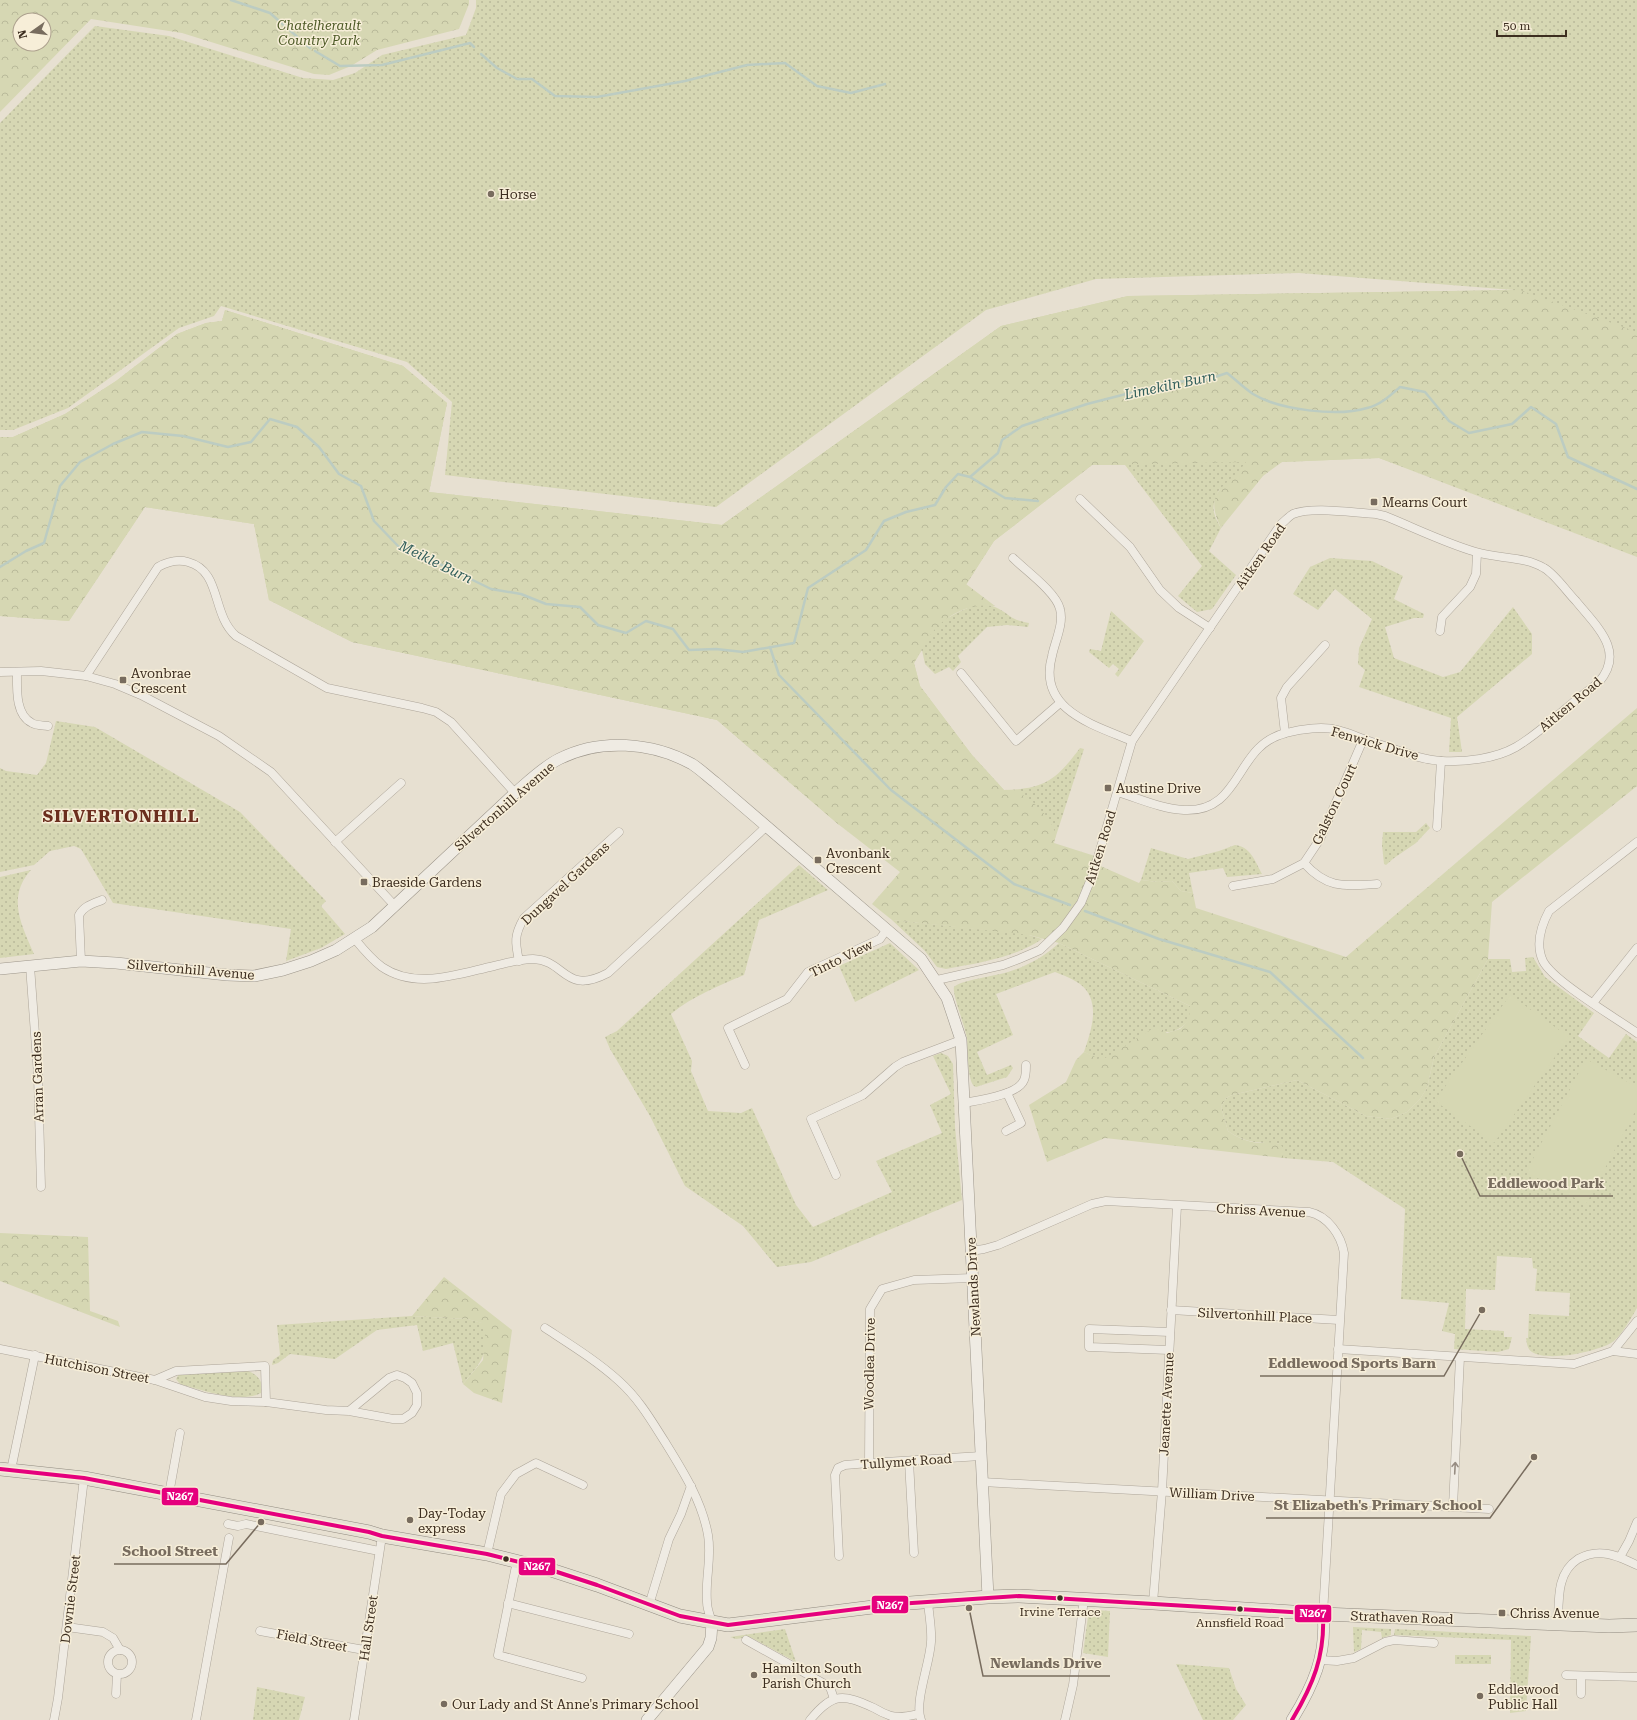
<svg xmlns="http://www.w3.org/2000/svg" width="1637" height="1720" font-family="'Roboto Serif',serif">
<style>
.green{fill:url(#green-dots)}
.forest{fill:url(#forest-crowns);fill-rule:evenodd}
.pitch{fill:#d6d7b3}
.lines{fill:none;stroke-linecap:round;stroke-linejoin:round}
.stream{stroke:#bcccc2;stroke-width:2.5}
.street-casing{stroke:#ada599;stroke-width:9}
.secondary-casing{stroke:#9c958a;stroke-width:12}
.primary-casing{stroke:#928b80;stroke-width:14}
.street{stroke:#efebe3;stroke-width:8}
.secondary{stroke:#efebe3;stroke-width:11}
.primary{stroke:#e6e1d4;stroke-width:13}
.bus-1-casing{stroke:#f7eed8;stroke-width:7}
.bus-1{stroke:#e5007d;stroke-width:4}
.oneway{stroke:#968c82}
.poi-dot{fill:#786c5e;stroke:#f7eed8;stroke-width:1.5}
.bus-dot{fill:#3d2e20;stroke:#f7eed8;stroke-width:1.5}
.labels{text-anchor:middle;stroke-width:3;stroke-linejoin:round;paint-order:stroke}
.bus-label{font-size:12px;fill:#3d2e20;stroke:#f7eed8}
.park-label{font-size:13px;font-style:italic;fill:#4d5a26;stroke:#f7eed8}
.poi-label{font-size:13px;fill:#3d2e20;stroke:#f7eed8;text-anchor:start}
.street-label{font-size:13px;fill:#3d2e20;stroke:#f7eed8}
.water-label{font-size:14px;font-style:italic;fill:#2f5d5a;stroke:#f7eed8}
.district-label{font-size:17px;font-weight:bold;letter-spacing:1px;fill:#6b2e1e;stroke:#f7eed8}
.leader{fill:none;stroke:#786c5e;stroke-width:1.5}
.callout-dot{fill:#786c5e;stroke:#f7eed8;stroke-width:1.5}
.callout-label{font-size:14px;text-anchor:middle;font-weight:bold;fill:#786c5e;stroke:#f7eed8;stroke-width:3;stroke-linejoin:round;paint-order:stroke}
.line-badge{stroke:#f7eed8;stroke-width:1.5}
.badge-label{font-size:11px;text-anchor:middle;font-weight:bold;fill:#fff}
</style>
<defs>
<pattern id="green-dots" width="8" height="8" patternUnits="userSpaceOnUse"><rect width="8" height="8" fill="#d6d7b3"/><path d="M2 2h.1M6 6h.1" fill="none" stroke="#b9b99a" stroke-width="1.8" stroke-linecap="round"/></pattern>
<pattern id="forest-crowns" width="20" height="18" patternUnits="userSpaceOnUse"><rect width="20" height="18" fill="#d6d7b3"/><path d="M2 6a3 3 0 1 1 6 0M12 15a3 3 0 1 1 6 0" fill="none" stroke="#b9b99a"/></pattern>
</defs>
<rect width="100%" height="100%" fill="#e7e0d1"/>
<!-- green -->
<g class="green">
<path d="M476 0H1637V557L1379 458 1282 462 1219 490C1211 507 1212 512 1221 528L1209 551 1236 575 1212 609 1197 612 1178 596 1202 566 1125 465H1092L994 541 966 585 948 618C961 610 980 600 995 607 1011 614 1009 620 1029 623L1028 627 1007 625 987 627 958 656 961 662 953 671 949 667 935 674 925 664 922 650 914 663 920 686 972 755 1004 790C1045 789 1056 780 1080 748L1084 749 1054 842 1029 935 1042 939C1014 958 979 963 946 969L937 967 925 951 892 920 1027 934 838 824 717 720 352 642 269 600 254 524 145 507 69 621 0 616V437H13L65 414 116 381 177 334 206 323 222 321 225 310 403 366 447 403 429 492 722 525 1001 326 1128 296 1514 290 1299 273 1096 279 986 310 716 507 445 475 452 402 407 362 221 306 214 316 179 328 68 408 13 430H0V123L95 26 169 36 303 78 333 80 355 73 382 55 466 35 476 8Z"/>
<path d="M1330 558 1372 561 1403 576 1394 599 1424 614 1423 618H1414L1385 627 1394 658 1443 677 1460 672 1513 607 1532 634V654L1457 717 1462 752H1449L1451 718 1359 687 1365 670 1358 664 1359 648 1372 619 1335 589 1318 610 1293 594 1310 567Z"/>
<path d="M1111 611 1144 641 1118 677 1115 674 1119 669 1113 664 1109 668 1089 652 1090 649 1101 651Z"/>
<path d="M56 721 95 727 240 812 326 901 321 906 345 934 321 948 286 961 291 929 113 903 81 849 74 846 50 851 34 865 0 872V768L6 771 37 775 46 763Z"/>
<path d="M1426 823 1430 828 1416 843 1394 858 1386 865 1384 864 1382 845 1383 832H1416Z"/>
<path d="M1235 845C1251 847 1255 861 1262 874L1227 877 1223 868 1189 873 1193 893 1181 891 1172 881 1158 882 1141 880 1151 848 1188 859 1219 851Z"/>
<path d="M799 865 828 890 759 920 744 975C718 986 693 996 671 1014L692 1061 691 1071 708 1111 741 1113 752 1108 796 1205 813 1227 892 1192 876 1161 942 1133 930 1105 951 1094 933 1056 941 1053 948 1056 953 1064 955 1127 962 1200 811 1262 777 1267 743 1226 685 1186 650 1116 610 1049 605 1037 617 1031Z"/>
<path d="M31 870C6 897 22 926 34 954L0 958V877Z"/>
<path d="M890 943 919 970 855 1002 839 966Z"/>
<path d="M1059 943 1190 1006V1020C1176 1033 1170 1034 1152 1030L1102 1061 1084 1052C1091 1031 1102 1001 1080 984 1073 979 1063 975 1055 972L996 994 1013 1035 977 1052 987 1075 1011 1065 1013 1068 1007 1077 976 1087 974 1086C967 1079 968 1049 967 1038 965 1026 952 994 954 987 961 980 996 976 1008 972 1027 966 1044 957 1059 943Z"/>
<path d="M1533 957 1545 977 1594 1013 1578 1036 1609 1058 1626 1034 1637 1042V1308C1631 1318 1621 1337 1611 1343 1595 1352 1548 1362 1532 1352 1527 1349 1527 1343 1526 1338H1528L1529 1314 1569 1316 1570 1293 1535 1291 1537 1269 1533 1268 1532 1258 1497 1256 1495 1290 1466 1289 1465 1329 1504 1331V1337H1512L1509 1349 1498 1352 1454 1349 1455 1334 1442 1331 1449 1303 1401 1299 1405 1209 1333 1162 1283 1158V1150L1278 1143C1256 1143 1246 1143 1228 1131L1221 1107 1226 1098 1232 1095 1297 1080 1366 1116 1391 1119 1407 1112 1420 1099 1427 1088 1434 1057 1488 959H1510L1512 972 1526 971 1525 958Z"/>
<path d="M412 1316 467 1319 483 1323C491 1353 481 1362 463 1384L453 1343 423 1351 417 1325 377 1330 335 1359 290 1354 278 1363 272 1365 273 1360 280 1355 277 1325Z"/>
<path d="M248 1371C258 1375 264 1382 261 1393 240 1404 202 1390 180 1384L176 1379 179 1374Z"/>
<path d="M1096 1610 1110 1611 1108 1657 1083 1653 1088 1617 1093 1611Z"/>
<path d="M1353 1627 1391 1629V1635L1382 1638 1381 1632 1362 1630 1361 1649 1354 1652Z"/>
<path d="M785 1629 796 1662 750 1637 736 1639 730 1637Z"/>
<path d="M1395 1629 1531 1636 1526 1711 1510 1713 1511 1640 1394 1635Z"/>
<rect x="1455" y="1655" width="36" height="9"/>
<path d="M1176 1664 1229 1668 1236 1689 1246 1705 1233 1720H1203Z"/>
<path d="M257 1687 305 1697 299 1720H253Z"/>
</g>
<!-- forest -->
<g class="forest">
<path d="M0 0H469V4L459 29 377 50 351 66 329 75 314 74 182 33 91 19 0 112ZM20 20H44V44H20Z"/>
<path d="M1520 290 1637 332V556L1514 507 1379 458 1282 462 1263 476 1221 528C1202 490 1227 488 1246 462L1092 465 994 541 966 584 995 606C974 603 953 611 938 626 928 636 921 651 914 663L920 686 972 755 1004 790H1014L1031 800 1049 819 1056 834 1054 843 1098 857 1096 864 1139 883 1141 880 1158 882 1172 881 1181 891 1193 893 1196 908 1346 957 1637 708V786L1492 902 1488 959 1434 1057 1427 1088 1420 1099 1407 1112 1391 1119 1366 1116 1297 1080 1232 1095 1226 1098 1221 1107 1228 1131C1238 1138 1247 1142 1260 1143 1266 1143 1277 1141 1281 1145 1284 1149 1283 1154 1283 1158L1105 1138 1047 1162 1029 1105 1066 1082 1076 1060 1084 1052 1102 1060 1152 1029 1160 1028 1167 1033 1180 1029 1189 1020 1190 1006 1059 943 1029 935 892 920 872 904 900 872 838 824 717 720 352 642 269 600 254 524 145 507 69 621 0 616V437H13L65 414 116 381 177 334 206 323 222 321 225 310 403 366 447 403 429 492 722 525 1001 326 1128 296Z"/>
<path d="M0 1233 88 1237 90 1311 118 1321 120 1327 0 1281Z"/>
<path d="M444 1277 512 1330 502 1403 474 1393 463 1384 483 1360 485 1334 482 1323 467 1319 412 1316Z"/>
</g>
<!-- pitch -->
<g class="pitch">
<path d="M1510 995 1569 1037 1494 1143 1435 1101Z"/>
<path d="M1586 1059 1637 1087V1108L1586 1204 1526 1172Z"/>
</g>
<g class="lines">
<!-- stream -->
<g class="stream">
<path d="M231 0 270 13 310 48"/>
<path d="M315 51 340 66 382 65 470 43 474 47"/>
<path d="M481 54 497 68 517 79H532L555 96 597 97 685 81 747 65 785 63 817 86 851 93 885 84"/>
<path d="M970 477 1005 498 1038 501"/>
<path d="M0 567 26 551 44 543 60 486 80 462 113 444 142 432 183 436 228 447 251 442 270 419 297 427 319 447 339 474 361 486 374 521 399 547 442 565 491 589 521 594 546 604 580 607 598 625 626 633 646 621 673 629 689 650 716 649 743 652 794 643 808 588 866 550 884 521 906 512 935 505 946 487 958 474 970 477 998 453 1002 440 1022 426 1087 404 1173 382 1206 380 1227 373C1236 380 1244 388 1253 394 1279 410 1338 417 1367 408 1380 405 1391 395 1400 387L1425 392 1449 421 1469 433 1512 424 1531 407 1556 424 1568 457 1637 489"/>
<path d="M770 647 779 675 891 790 1014 884 1070 905"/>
<path d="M1085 911 1159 939 1270 972 1363 1058"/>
</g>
<!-- street casing -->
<g class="street-casing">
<g id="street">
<path d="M1080 499 1130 547 1160 590 1179 608 1210 628"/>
<path d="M1013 558C1025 570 1056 592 1060 609 1064 624 1055 641 1052 656 1037 710 1094 725 1132 741"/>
<path d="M1440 631 1442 617 1470 587 1476 574 1477 553"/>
<path d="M0 672 41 671 86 676 115 684 141 695 219 736 271 772 394 905"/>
<path d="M17 672C17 688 15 715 32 723 37 726 43 725 48 726"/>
<path d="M961 673 1016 741 1060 703"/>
<path d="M86 676 158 567C167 562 177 559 188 562 222 571 211 614 236 636L327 688 422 708 436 712 451 722 515 793"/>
<path d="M1285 733 1281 698 1287 687 1325 645"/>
<path d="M1437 827 1441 761"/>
<path d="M335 842 401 783"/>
<path d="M1637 842 1549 911C1541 926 1535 944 1543 961 1553 981 1616 1018 1637 1033"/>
<path d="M1304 863C1327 889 1345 886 1377 884"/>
<path d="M1233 886 1273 879 1304 863 1320 839 1363 740"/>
<path d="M354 938C363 949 371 959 382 967 416 990 458 974 494 966 507 963 520 959 533 959 566 960 564 996 608 973L767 826"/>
<path d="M81 961 79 915C84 906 92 904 102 900"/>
<path d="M519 961C515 942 514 935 524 918L619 832"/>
<path d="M30 966 38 1075 41 1187"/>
<path d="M937 980 1003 965 1019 959 1040 950 1063 928 1081 903 1093 874 1132 741 1281 524C1285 521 1289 516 1293 514 1312 506 1354 513 1376 514L1385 516C1415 528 1445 543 1476 552 1498 559 1525 556 1544 568 1555 574 1567 592 1576 601 1596 626 1626 651 1599 682 1582 695 1566 708 1550 722 1539 731 1528 740 1516 747 1495 759 1465 762 1442 761 1419 760 1396 749 1375 743 1362 739 1350 733 1337 730 1323 726 1301 729 1286 733 1234 745 1243 813 1184 810 1161 809 1138 798 1117 792"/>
<path d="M1593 1003 1637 948"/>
<path d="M745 1065 728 1028 787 999 808 972 880 939 887 929"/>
<path d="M964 1103C979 1100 1018 1095 1024 1080 1026 1076 1026 1069 1026 1065"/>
<path d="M1006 1131 1021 1123 1007 1093"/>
<path d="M836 1175 811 1119 863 1095 895 1067 903 1062 961 1040"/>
<path d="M971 1251 984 1249 998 1245 1092 1204 1106 1201 1309 1212C1328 1216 1341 1235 1344 1253L1323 1614"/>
<path d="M1171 1310 1339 1320"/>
<path d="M545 1328C571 1345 597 1361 619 1381 639 1399 651 1420 665 1442 683 1471 702 1501 708 1535 712 1558 705 1579 707 1602 707 1609 710 1616 712 1622"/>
<path d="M0 1349 155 1380 205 1397 231 1401 266 1402 326 1410 349 1411 393 1419H403L412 1413 417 1405V1393L412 1383 405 1378 397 1375 389 1378 349 1411"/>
<path d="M1338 1349 1574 1364 1613 1351 1637 1321"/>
<path d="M1169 1350 1089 1347V1329L1170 1332"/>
<path d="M1613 1351 1637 1354"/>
<path d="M155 1380 176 1371 265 1366 266 1402"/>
<path d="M909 1461 914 1553"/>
<path d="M869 1463 870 1309 882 1289 914 1280 973 1278"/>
<path d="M11 1470 35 1355"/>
<path d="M982 1482 1489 1509"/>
<path d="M169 1494 180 1433"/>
<path d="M1453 1507 1460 1357"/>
<path d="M228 1524 238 1526 246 1524 379 1551"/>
<path d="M487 1554 501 1494 516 1474 536 1463 583 1485"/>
<path d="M839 1556 835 1475 838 1468 845 1465 869 1463 981 1456"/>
<path d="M1620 1557 1629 1541 1637 1522"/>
<path d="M517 1561 498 1655 582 1678"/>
<path d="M508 1603 629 1634"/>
<path d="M1153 1603 1162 1491 1177 1206"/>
<path d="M649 1605 669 1539 681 1514 691 1486"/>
<path d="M1558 1624C1559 1601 1556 1573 1578 1559 1587 1554 1598 1552 1608 1554 1619 1556 1627 1561 1637 1565"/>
<path d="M67 1627 103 1632 113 1638 120 1650"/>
<path d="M260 1631 364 1650"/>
<path d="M746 1640 830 1687 834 1699"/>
<circle cx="120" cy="1662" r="12"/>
<path d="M1320 1660 1337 1661 1354 1658 1385 1642 1394 1640 1434 1643"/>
<path d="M1566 1675 1637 1677"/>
<path d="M1581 1676V1694"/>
<path d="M116 1694 117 1674"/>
<path d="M54 1720 58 1698 84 1478"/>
<path d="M196 1720 229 1538"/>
<path d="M354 1720 382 1536"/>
<path d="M810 1720C833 1692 843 1694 874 1708 879 1711 885 1714 891 1716 901 1718 909 1716 918 1714"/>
<path d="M921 1720C914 1702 930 1663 931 1642 932 1629 929 1615 928 1602"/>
<path d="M1065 1720 1073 1685 1084 1599"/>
</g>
</g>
<!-- secondary casing -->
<g class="secondary-casing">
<g id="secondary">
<path d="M0 969 81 961 116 963 227 975 254 976 283 970 311 961 336 950 372 927 515 793C529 781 543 767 559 759 600 738 652 742 692 764 700 769 708 777 716 783L921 959 947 998 961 1040 988 1597"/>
<path d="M647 1720 708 1647 711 1638 712 1622"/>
<path d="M1292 1720C1313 1686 1327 1655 1323 1614"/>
</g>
</g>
<!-- primary casing -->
<g class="primary-casing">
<path id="primary" d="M0 1469 84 1478 369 1532 382 1536 487 1554 551 1570 597 1585 680 1616 728 1625 897 1604 988 1597 1019 1596 1153 1603 1323 1614 1609 1626 1637 1625"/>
</g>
<!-- street -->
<use href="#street" class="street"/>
<!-- secondary -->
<use href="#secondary" class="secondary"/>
<!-- primary -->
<use href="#primary" class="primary"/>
<!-- bus-1 casing -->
<g class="bus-1-casing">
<path id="bus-1" d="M0 1469 84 1478 369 1532 382 1536 487 1554 551 1570 597 1585 680 1616 728 1625 897 1604 1019 1596 1323 1614C1325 1656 1313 1685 1292 1720"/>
</g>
<!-- bus-1 -->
<use href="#bus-1" class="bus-1"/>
</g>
<!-- one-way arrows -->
<defs><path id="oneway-shaft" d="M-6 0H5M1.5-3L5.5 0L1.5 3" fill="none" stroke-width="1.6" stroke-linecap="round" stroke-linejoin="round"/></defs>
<use class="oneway" href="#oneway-shaft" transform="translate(1455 1468) rotate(-87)"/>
<!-- markers -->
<g class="poi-dot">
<circle cx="491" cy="194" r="4"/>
<rect x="1370" y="498" width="8" height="8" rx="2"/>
<rect x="119" y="676" width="8" height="8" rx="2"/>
<rect x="1104" y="784" width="8" height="8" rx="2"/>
<rect x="814" y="856" width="8" height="8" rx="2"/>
<rect x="360" y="878" width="8" height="8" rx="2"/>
<circle cx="410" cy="1520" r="4"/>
<rect x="1498" y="1609" width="8" height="8" rx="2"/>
<circle cx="754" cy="1675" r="4"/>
<circle cx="1480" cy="1696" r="4"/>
<circle cx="444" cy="1704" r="4"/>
</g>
<g class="bus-dot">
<circle cx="506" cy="1559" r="3.5"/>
<circle cx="1060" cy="1598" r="3.5"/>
<circle cx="1240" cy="1609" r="3.5"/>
</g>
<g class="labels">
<!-- bus labels -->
<g class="bus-label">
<text x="1060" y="1616">Irvine Terrace</text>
<text x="1240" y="1627">Annsfield Road</text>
</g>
<!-- park labels -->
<g class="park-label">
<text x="319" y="30">Chatelherault<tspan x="319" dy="15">Country Park</tspan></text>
</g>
<!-- poi labels -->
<g class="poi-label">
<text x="499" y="199">Horse</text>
<text x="1382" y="507">Mearns Court</text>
<text x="131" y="678">Avonbrae<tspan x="131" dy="15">Crescent</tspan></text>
<text x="1116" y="793">Austine Drive</text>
<text x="826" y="858">Avonbank<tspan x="826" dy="15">Crescent</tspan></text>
<text x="372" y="887">Braeside Gardens</text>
<text x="418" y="1518">Day-Today<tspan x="418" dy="15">express</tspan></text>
<text x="1510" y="1618">Chriss Avenue</text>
<text x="762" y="1673">Hamilton South<tspan x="762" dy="15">Parish Church</tspan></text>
<text x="1488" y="1694">Eddlewood<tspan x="1488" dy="15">Public Hall</tspan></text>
<text x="452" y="1709">Our Lady and St Anne's Primary School</text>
</g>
<!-- street labels -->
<g class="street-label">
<text transform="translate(1260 556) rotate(-55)" y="5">Aitken Road</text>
<text transform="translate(1570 704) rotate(-40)" y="5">Aitken Road</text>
<text transform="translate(1375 743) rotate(16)" y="5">Fenwick Drive</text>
<text transform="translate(1334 804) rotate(-65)" y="5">Galston Court</text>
<text transform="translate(504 806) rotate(-41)" y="5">Silvertonhill Avenue</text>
<text transform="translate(1100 847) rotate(-73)" y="5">Aitken Road</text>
<text transform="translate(565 883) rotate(-43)" y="5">Dungavel Gardens</text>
<text transform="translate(841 958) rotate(-26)" y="5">Tinto View</text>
<text transform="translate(191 969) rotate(5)" y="5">Silvertonhill Avenue</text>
<text transform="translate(37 1077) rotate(-92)" y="5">Arran Gardens</text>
<text transform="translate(1261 1210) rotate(3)" y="5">Chriss Avenue</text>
<text transform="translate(973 1287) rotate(-93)" y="5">Newlands Drive</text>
<text transform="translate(1255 1315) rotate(3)" y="5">Silvertonhill Place</text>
<text transform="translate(869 1364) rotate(-89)" y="5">Woodlea Drive</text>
<text transform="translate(97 1368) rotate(11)" y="5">Hutchison Street</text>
<text transform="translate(1166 1404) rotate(-87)" y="5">Jeanette Avenue</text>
<text transform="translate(906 1461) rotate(-4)" y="5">Tullymet Road</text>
<text transform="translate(1212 1494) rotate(3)" y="5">William Drive</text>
<text transform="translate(70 1599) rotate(-83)" y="5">Downie Street</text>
<text transform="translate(1402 1617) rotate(2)" y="5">Strathaven Road</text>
<text transform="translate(368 1628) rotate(-82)" y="5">Hall Street</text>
<text transform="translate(312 1640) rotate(11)" y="5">Field Street</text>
</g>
<!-- water labels -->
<g class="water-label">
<text transform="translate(1170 385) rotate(-12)" y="5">Limekiln Burn</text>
<text transform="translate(436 562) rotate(26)" y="5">Meikle Burn</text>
</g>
<!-- district labels -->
<g class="district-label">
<text x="121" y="822">SILVERTONHILL</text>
</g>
</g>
<!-- callouts -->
<path class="leader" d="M1460 1154L1480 1196H1613M1482 1310L1444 1376H1260M1534 1457L1490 1518H1266M261 1522L226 1564H114M969 1608L983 1676H1110"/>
<g class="callout-dot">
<circle cx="1460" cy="1154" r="4"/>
<circle cx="1482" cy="1310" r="4"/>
<circle cx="1534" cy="1457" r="4"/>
<circle cx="261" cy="1522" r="4"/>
<circle cx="969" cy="1608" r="4"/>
</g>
<g class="callout-label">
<text x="1546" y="1188">Eddlewood Park</text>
<text x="1352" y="1368">Eddlewood Sports Barn</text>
<text x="1378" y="1510">St Elizabeth's Primary School</text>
<text x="170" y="1556">School Street</text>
<text x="1046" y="1668">Newlands Drive</text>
</g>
<g class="line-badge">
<rect x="161" y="1487" width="38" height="19" rx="4" fill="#e5007d"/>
<rect x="518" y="1557" width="38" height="19" rx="4" fill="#e5007d"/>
<rect x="871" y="1595" width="38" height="19" rx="4" fill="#e5007d"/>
<rect x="1294" y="1604" width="38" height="19" rx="4" fill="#e5007d"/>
</g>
<g class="badge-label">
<text x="180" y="1500">N267</text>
<text x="537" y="1570">N267</text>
<text x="890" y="1609">N267</text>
<text x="1313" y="1617">N267</text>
</g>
<!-- north arrow -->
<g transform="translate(32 32) rotate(256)"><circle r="19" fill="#f7eed8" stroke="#ada18e"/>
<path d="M0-3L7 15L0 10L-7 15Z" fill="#786c5e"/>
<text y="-6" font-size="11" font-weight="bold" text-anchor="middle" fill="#3d2e20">N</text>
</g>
<!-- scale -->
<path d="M1497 30v6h69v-6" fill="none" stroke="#3d2e20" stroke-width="2"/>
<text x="1503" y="30" font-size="12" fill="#3d2e20" stroke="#f7eed8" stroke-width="3" paint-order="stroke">50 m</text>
</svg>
